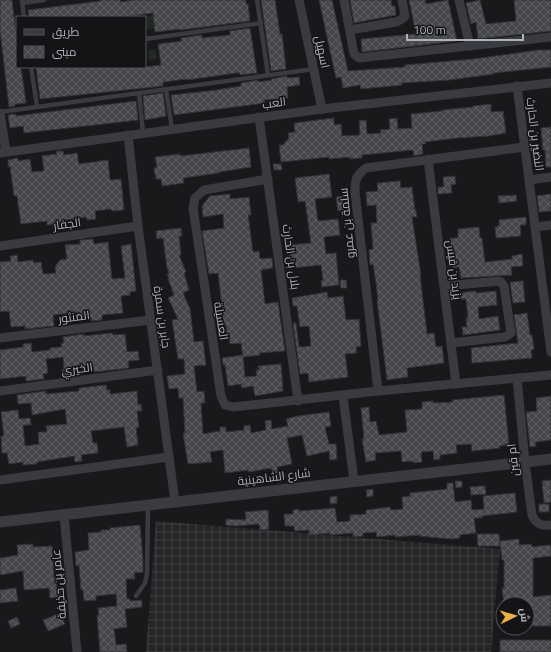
<svg xmlns="http://www.w3.org/2000/svg" width="551" height="652" font-family="'Titillium Web',Cairo,sans-serif">
<style>
.industrial{fill:url(#industrial-grid)}
.grass{fill:#212922}
.building{fill:url(#building-cross-hatch);stroke:#333337}
.lines{fill:none;stroke-linecap:round;stroke-linejoin:round}
.service{stroke:#3a3b40;stroke-width:4.5}
.minor{stroke:#3a3b40;stroke-width:9}
.tertiary{stroke:#3a3b40;stroke-width:11}
.labels{text-anchor:middle;stroke-width:3;stroke-linejoin:round;paint-order:stroke}
.street-label{font-size:12px;fill:#acb1ba;stroke:#141416}
</style>
<defs>
<pattern id="industrial-grid" width="8" height="8" patternUnits="userSpaceOnUse"><rect width="8" height="8" fill="#252528"/><path d="M0 4h8M4 0v8" fill="none" stroke="#424245"/></pattern>
<pattern id="building-cross-hatch" width="8" height="8" patternUnits="userSpaceOnUse"><rect width="8" height="8" fill="#46474b"/><path d="M0 0l8 8M0 8l8-8" fill="none" stroke="#5e5f63"/></pattern>
</defs>
<rect width="100%" height="100%" fill="#19191b"/>
<!-- industrial -->
<path class="industrial" d="M156 521 500 549 491 652H146Z"/>
<!-- grass -->
<g class="grass">
<path d="M154 15 155 28 145 30V17H138Z"/>
<path d="M156 49 157 59 149 60 148 50Z"/>
</g>
<!-- building -->
<g class="building">
<path d="M0 0H12L16 33H17V67H21L26 103 15 104V106L9 107 0 30Z"/>
<path d="M100 0H120L121 2 134 0H246V4H248L250 21 180 30V29L155 32 153 13 123 17H29L28 10 101 1Z"/>
<path d="M261 0H275L280 34H282L286 69 271 71Z"/>
<path d="M319 0H332L348 71 405 67V65L474 59 539 50H551V67L494 73V74L449 80 402 83V85L361 89 360 85 343 88 341 77 336 78Z"/>
<path d="M350 0H391L392 6H395L396 15 354 23Z"/>
<path d="M409 0H425L426 4 448 0 457 41 362 52 361 39 416 34Z"/>
<path d="M480 0 486 24 516 21 514 0H551V31L478 39 476 22 471 24 466 3Z"/>
<path d="M250 28 257 73 240 75V73H236L187 80V79L163 82V86L40 99 36 67H145L161 65 158 44 182 41 181 38 202 35V38L230 35V31Z"/>
<path d="M287 76V78L299 77 300 85 287 87 288 98 264 100 265 103 174 115 171 95 217 90 241 86V83L258 80V82L272 80 271 79Z"/>
<path d="M163 93 166 116 145 120 143 96Z"/>
<path d="M136 101 138 120 24 133 23 126 10 128 8 115 16 114V116Z"/>
<path d="M491 104V112L503 111 506 133 489 136 457 138 425 142 426 144H422L423 154 414 156 413 150 362 155V158L350 159V157L329 159V157L281 162 279 145H283L289 138 288 133 295 132 294 123 334 118V125L341 124 342 136 360 135 359 121 366 120 367 134 381 133 380 130 390 129 389 119 397 118 398 129 412 128 411 114 442 111V110L473 107V106Z"/>
<path d="M551 127V167H546L545 150H543L541 128Z"/>
<path d="M249 148 251 167 219 172V173L183 178 184 183 162 186 161 179H156L154 168 157 167 155 157 180 154V156Z"/>
<path d="M56 151H63L64 155 77 153 79 164 108 160 110 180 121 179 124 210 112 211 111 209 95 211 96 219 87 220 86 217 65 220 66 227 59 228V224L47 225V221L21 224 17 196H14L10 166 8 167V160L18 158V161L30 159 32 172 44 171 42 156 57 154Z"/>
<path d="M273 164H281L282 170H274Z"/>
<path d="M329 174 332 197 315 199 318 221 338 219 340 235 324 237 326 254 336 253 339 285 322 287 321 281 323 280 321 265 291 268 289 245 311 243 305 201 298 202 295 178Z"/>
<path d="M455 176 456 184 451 185 452 193 438 194V187H444L443 177Z"/>
<path d="M400 181 401 188 412 187 415 210H416L417 217H412L421 275H420L427 334 434 333 436 347 442 346 444 363 407 368 408 377 387 380 377 301H378L376 283 373 264 370 265 369 250 373 249 371 223H377L376 205 367 206 366 192 378 191 377 183Z"/>
<path d="M230 194V199L249 197 251 215H248L253 252 259 251 260 259 272 258 273 268 261 270 265 304 278 302 285 351 259 353 260 355 243 357 241 343 230 344 229 333H227L226 325 223 326 221 315H223L218 273 209 274 202 231 224 228 223 214 203 217 202 206 210 196Z"/>
<path d="M551 194V211L539 212 537 196Z"/>
<path d="M516 195 517 201 499 203 498 196Z"/>
<path d="M343 196 345 210 338 211 336 197Z"/>
<path d="M526 217V225H520L521 236 496 238 495 227 499 226V220Z"/>
<path d="M479 227 480 238H482L485 262 512 259V256L522 254 523 266 511 267 512 275 461 278 459 267 453 268 450 238H458V229Z"/>
<path d="M181 228 182 236H179L181 255H179L186 272 184 273 189 290 183 293 190 309 194 342 203 341 206 365 194 366 197 392 204 391 205 403H201L203 434 220 431V427H226V432L244 430V426L250 425 251 433 266 430 265 421 271 420 272 429 288 426 286 419 298 416 329 412 331 426 325 427 329 444H336L337 459 330 460 329 451 307 456 302 435 287 438 292 464 277 467 278 475 272 476 271 468 249 472 248 470 225 473 223 450 210 452 212 462 188 464 183 433H185L183 398H179L178 388 169 389 167 376 185 374 184 359H178L172 320 178 319 168 298 174 295 168 279H169L167 274 169 273 167 268 163 238 157 239 156 231Z"/>
<path d="M93 239 94 244 108 242 112 279 125 278 121 246 131 244 136 291 130 292V295L121 296 123 313 102 315V320L91 321V318L81 319 80 312 53 315 54 326 25 329V326L11 327 9 311 0 312V262L11 261 10 256 17 255 18 262 33 260 34 263 41 262 43 274 56 273 55 267 60 260 67 259 65 245 80 244V240Z"/>
<path d="M340 280H346L347 288H341Z"/>
<path d="M523 281 525 302 513 303 510 282Z"/>
<path d="M476 291V293L496 291 497 305 478 307 479 319 498 316 500 330 463 335 462 327H467L466 318H468L466 299H458V293Z"/>
<path d="M327 292 328 298 343 296 346 320 359 319 361 346 356 347 357 353 345 354 348 377 309 382 308 373 300 374 293 323H296L299 347 311 346 309 326 300 327 297 306H293L292 298Z"/>
<path d="M527 313 530 335H532L534 349 531 350 532 358 472 363 471 348 518 343 514 315Z"/>
<path d="M112 333 113 335 125 334 127 352 138 351 139 360 128 361 129 368 94 372 93 365 71 368 72 375 62 376V370L64 369 63 357 46 359 48 373 43 374 44 379 26 381V376L0 379V350L23 347V344L31 343 32 352 50 350V348L62 347 61 343H64L63 337 84 334V336Z"/>
<path d="M243 355 245 377 257 376 256 370H259L258 366 281 364 283 391 255 396 253 386 242 388 241 384 228 386 225 365H223L222 358Z"/>
<path d="M106 385 107 390H110V394L137 391 138 405 141 404 142 411H137L139 427 136 428 138 445 127 447 124 427 91 431 93 443H97L98 453 81 455 82 461 75 462 74 456 37 462V464L23 465V462L9 464 7 453H2L1 436H4L1 412 18 410 19 419 30 418 31 425H23L25 446 39 444 38 432H47L46 426 67 424 65 409 32 415 31 403 18 404 17 395 46 391V394L79 391V388Z"/>
<path d="M504 395 509 445 499 446 500 448 472 451 471 444 456 445 457 453 440 455V459L434 460 433 451 421 452 422 462 413 463V461L402 462 401 451 375 453 376 460 366 462 363 445 362 439H364L361 408 369 407 370 422 376 421 379 435 407 432 405 410 422 409V402L433 401 434 403 453 402 452 400Z"/>
<path d="M551 396V440L535 442 536 446 530 447 526 412 537 411 536 398Z"/>
<path d="M551 480V502L544 503 542 481Z"/>
<path d="M455 481H462V487L456 488Z"/>
<path d="M447 483H453L455 502 471 500 472 510 484 509 483 496 515 493 517 512 482 516V518H474L476 533 460 535V538L452 539 419 536 420 535 395 537V535L377 537 376 532 363 533V536L353 537V533L330 535V533L309 535V530L295 531 294 526H285L284 514H293V510L299 509V511L335 508 337 522 350 521V515L366 514V510L390 507 391 510 403 509 402 497 410 496V493L447 489Z"/>
<path d="M482 486H485L486 494 471 495 470 487Z"/>
<path d="M373 489V496L367 497 366 490Z"/>
<path d="M337 496V503L330 504V497Z"/>
<rect x="539" y="504" width="10" height="8"/>
<path d="M268 510 269 529 260 530 259 524 236 526 226 525V519L246 520 245 512Z"/>
<path d="M140 525 143 560V572L134 573 135 579H126L127 599H130V601L142 600V607L125 609 127 627 114 629 116 645 126 644 127 652H100L97 615H99L98 608 117 606 116 594 96 596V600L84 601 83 590H81L79 565 76 566 75 552 89 550 88 533 101 532V530H110V528Z"/>
<path d="M477 534H499L500 546H478Z"/>
<path d="M519 539V545L531 544 532 547 550 545 551 548V556L533 558V597L551 595V626H530V606H527V604H504L502 588H504V560H502L500 541Z"/>
<path d="M33 544V547L52 546 54 578 56 577 57 590 60 589 61 597 50 598 49 588 24 590 23 571 0 575V558L18 555 17 545Z"/>
<path d="M16 588 18 601 0 603V590Z"/>
<path d="M60 613 65 624 48 631 43 620Z"/>
<path d="M17 617 20 624 11 628 8 621Z"/>
<rect x="500" y="640" width="51" height="12"/>
</g>
<g class="lines">
<!-- service -->
<g class="service">
<path d="M22 0 24 17"/>
<path d="M257 0 268 75"/>
<path d="M22 3 44 0"/>
<path d="M145 39 261 23"/>
<path d="M31 67 37 106"/>
<path d="M166 89 172 129"/>
<path d="M139 93 143 133"/>
<path d="M0 112 314 69"/>
<path d="M136 596 145 583 147 574 148 505"/>
</g>
<!-- minor -->
<g class="minor">
<path d="M299 0 322 109"/>
<path d="M344 0 354 54 359 58 551 37"/>
<path d="M459 0 470 46"/>
<path d="M350 30 396 22 402 19 405 16 402 0"/>
<path d="M517 86 551 352"/>
<path d="M0 113 6 152"/>
<path d="M259 117 298 401"/>
<path d="M128 135 138 226 175 502"/>
<path d="M0 153 322 109 551 83"/>
<path d="M428 159 456 384"/>
<path d="M268 179 204 190 195 198 193 208 221 396 225 405 233 407 378 391 551 375"/>
<path d="M529 180 551 177"/>
<path d="M535 227 551 225"/>
<path d="M0 246 138 226"/>
<path d="M444 286 500 281 504 286 511 333 505 337 451 343"/>
<path d="M0 338 151 320"/>
<path d="M517 378 525 462 532 515C536 524 541 526 551 525"/>
<path d="M0 391 158 370"/>
<path d="M378 391 355 192C355 179 356 176 366 168L524 147"/>
<path d="M343 396 354 481"/>
<path d="M0 480 169 457"/>
<path d="M64 515 77 652"/>
</g>
<!-- tertiary -->
<path class="tertiary" d="M0 522 551 459"/>
</g>
<g class="labels">
<!-- street labels -->
<g class="street-label">
<text transform="translate(322 52) rotate(78)" y="4">اسهيل</text>
<text transform="translate(274 103) rotate(-8)" y="4">العب</text>
<text transform="translate(535 134) rotate(83)" y="4">النضير بن الحارث</text>
<text transform="translate(347 223) rotate(-96)" y="4">سلمة بن عمرو</text>
<text transform="translate(67 224) rotate(-8)" y="4">الجفار</text>
<text transform="translate(291 257) rotate(82)" y="4">بلال بن الحارث</text>
<text transform="translate(454 270) rotate(83)" y="4">يزيد بن قيس</text>
<text transform="translate(74 317) rotate(-7)" y="4">المنثور</text>
<text transform="translate(162 317) rotate(82)" y="4">جابر بن سمرة</text>
<text transform="translate(221 321) rotate(81)" y="4">العسيلة</text>
<text transform="translate(77 369) rotate(-7)" y="4">الخيري</text>
<text transform="translate(513 460) rotate(-96)" y="4">ام قين</text>
<text transform="translate(274 477) rotate(-7)" y="4">شارع الشاهينية</text>
<text transform="translate(59 584) rotate(-95)" y="4">عامر بن حذيفة</text>
</g>
</g>
<!-- legend -->
<rect x="16" y="16" width="130" height="52" fill="#141416" stroke="#515358"/>
<rect x="24" y="29" width="20" height="6" fill="#3a3b40" stroke="#515358"/>
<text x="52" y="36" font-size="12" fill="#acb1ba">طريق</text>
<rect x="24" y="46" width="20" height="12" fill="url(#building-cross-hatch)" stroke="#515358"/>
<text x="52" y="56" font-size="12" fill="#acb1ba">مبنى</text>
<!-- north arrow -->
<g transform="translate(515 616) rotate(85)"><circle r="19" fill="#141416" stroke="#515358"/>
<path d="M0-3L7 15L0 10L-7 15Z" fill="#e9b044"/>
<text y="-6" font-size="11" font-weight="bold" text-anchor="middle" fill="#acb1ba">ش</text>
</g>
<!-- scale -->
<path d="M407 34v6h116v-6" fill="none" stroke="#acb1ba" stroke-width="2"/>
<text x="413" y="34" font-size="12" fill="#acb1ba" stroke="#141416" stroke-width="3" paint-order="stroke">100 m</text>
</svg>
